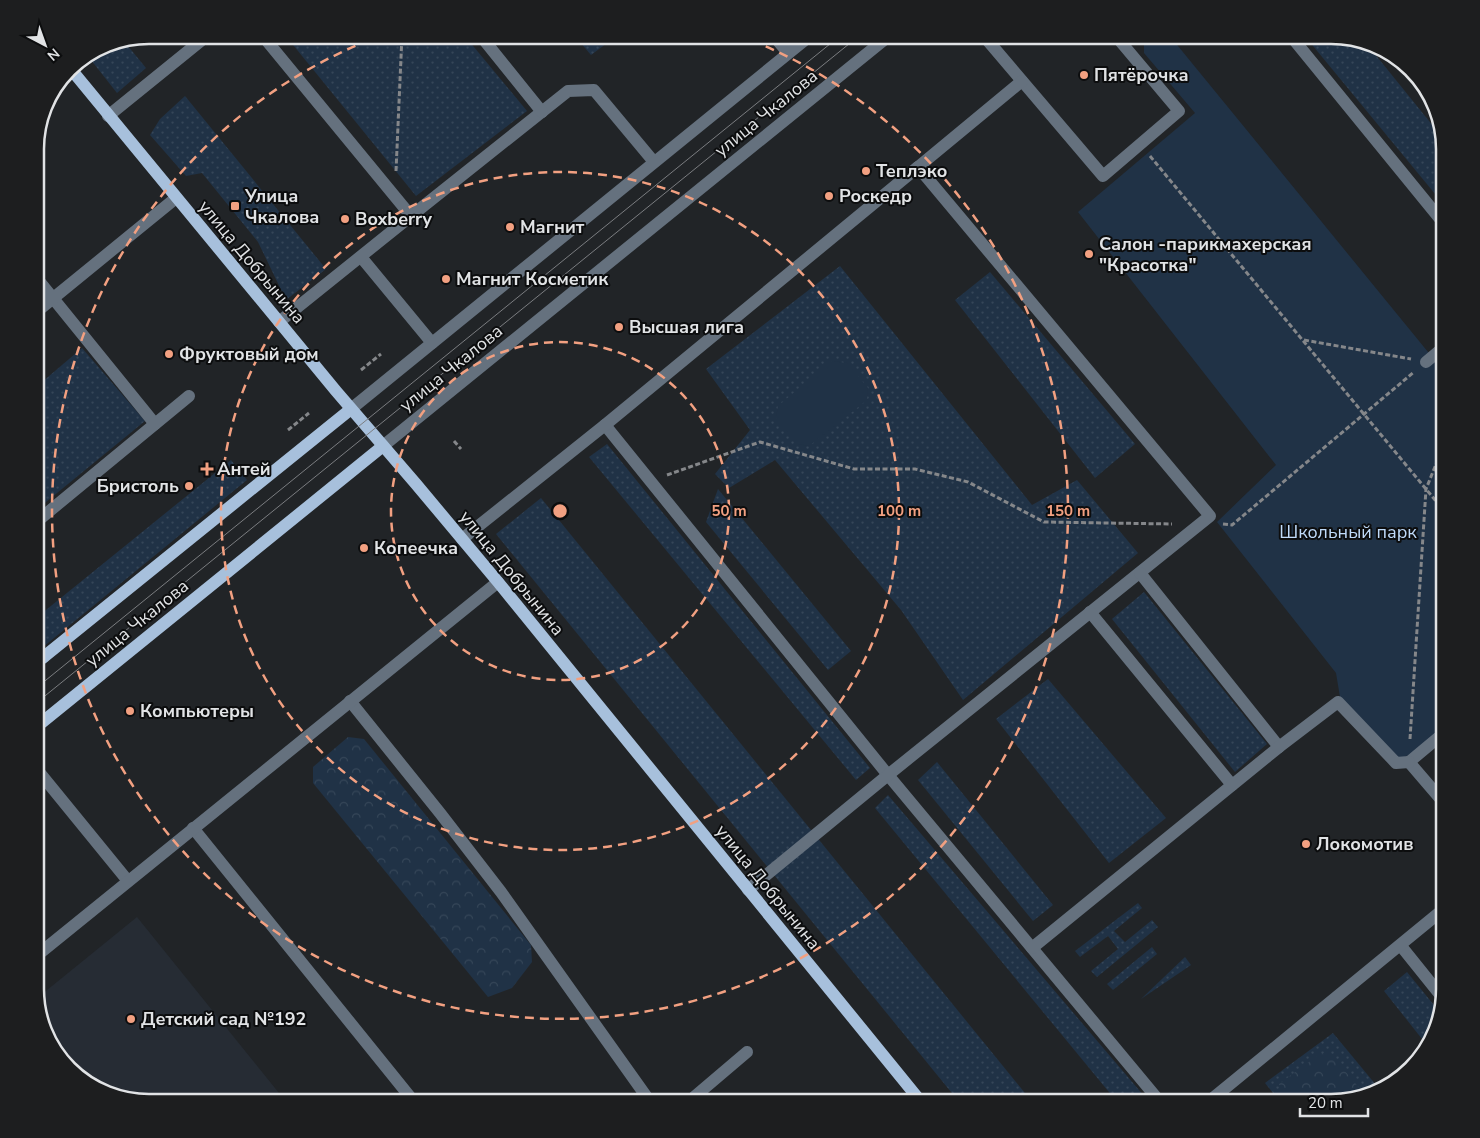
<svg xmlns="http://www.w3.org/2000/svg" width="1480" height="1138" font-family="'Nunito Sans',sans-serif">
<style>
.built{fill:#262c34}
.grass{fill:url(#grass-dots)}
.forest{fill:url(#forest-crowns)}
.park{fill:#203246}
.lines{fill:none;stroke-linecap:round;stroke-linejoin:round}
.path{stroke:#85878a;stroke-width:3;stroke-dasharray:5 2.5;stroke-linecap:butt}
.minor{stroke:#65717e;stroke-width:12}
.major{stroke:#a7c0dc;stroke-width:12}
.tram{stroke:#7b7d80;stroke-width:1}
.ring{fill:none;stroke:#f2a081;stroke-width:2.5;stroke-dasharray:9 6}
.poi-dot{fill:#f2a081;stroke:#0c0d0e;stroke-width:2}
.labels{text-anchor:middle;stroke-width:4;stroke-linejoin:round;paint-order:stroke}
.poi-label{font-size:18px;font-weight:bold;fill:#e1e3e5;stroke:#0c0d0e;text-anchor:start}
.street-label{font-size:18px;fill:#e1e3e5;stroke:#0c0d0e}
.park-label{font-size:18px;fill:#c0dbfa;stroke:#0c0d0e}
.rim{fill:none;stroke:#e1e3e5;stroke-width:2.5}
.centre{fill:#f2a081;stroke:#0c0d0e;stroke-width:2.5}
.ring-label{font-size:15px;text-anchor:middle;font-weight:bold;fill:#f2a081;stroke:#0c0d0e;stroke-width:4;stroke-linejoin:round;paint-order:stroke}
</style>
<defs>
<pattern id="grass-dots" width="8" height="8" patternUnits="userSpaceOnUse" patternTransform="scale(1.25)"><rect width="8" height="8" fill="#203246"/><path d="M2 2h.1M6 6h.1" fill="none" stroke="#354658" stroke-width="1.8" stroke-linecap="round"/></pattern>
<pattern id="forest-crowns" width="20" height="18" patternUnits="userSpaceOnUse" patternTransform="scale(1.25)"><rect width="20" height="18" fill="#203246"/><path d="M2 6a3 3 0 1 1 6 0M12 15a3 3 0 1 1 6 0" fill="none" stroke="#354658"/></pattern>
</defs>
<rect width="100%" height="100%" fill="#212427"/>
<!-- built -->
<path class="built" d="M137 917 287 1103H149L79 1079 47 1040 36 999Z"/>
<!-- grass -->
<g class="grass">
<path d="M285 35H464L527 111 416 196Z"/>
<path d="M574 35H618L591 55Z"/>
<path d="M1304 35H1331L1370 48 1442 137 1445 149V206Z"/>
<path d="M123 40 146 68 117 93 87 55 106 44Z"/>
<path d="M185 96 326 269 286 300 258 242 202 173 186 176 150 135 160 119Z"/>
<path d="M840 266 1032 505 1077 480 1138 553 963 700 901 610 775 460 729 488 715 474 750 430 706 369Z"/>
<path d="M990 272 1135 444 1095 478 955 300Z"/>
<path d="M82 348 145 421 35 511V388Z"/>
<path d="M607 444 870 768 856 780 589 457Z"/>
<path d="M231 460 247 480 43 647 35 637V608L41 614Z"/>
<path d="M718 489 851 651 828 670 706 522Z"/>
<path d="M541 498 1033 1103H960L496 534Z"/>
<path d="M1144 592 1267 744 1235 772 1112 619Z"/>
<path d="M1048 679 1166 818 1109 863 996 719Z"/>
<path d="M937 762 1053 905 1033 921 918 780Z"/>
<path d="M888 795 1150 1103H1118L875 808Z"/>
<path d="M1138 903 1142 908 1114 931 1125 942 1152 920 1158 927 1097 977 1091 971 1118 949 1108 936 1080 957 1075 951Z"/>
<path d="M1152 947 1157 954 1113 990 1107 984Z"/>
<path d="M1185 957 1191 965 1141 999Z"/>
<path d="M1407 972 1438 1010 1426 1044 1384 991Z"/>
<path d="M1333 1033 1381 1091 1331 1103H1281L1265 1083Z"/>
</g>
<!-- forest -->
<g class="forest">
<path d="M348 737 364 739 531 945 532 962 512 988 488 997 313 783V767Z"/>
<path d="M1321 1053 1332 1055 1365 1095 1331 1103H1286L1282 1099 1279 1084Z"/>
</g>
<!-- park -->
<g class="park">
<path d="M1144 35H1169L1437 363 1445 358V726L1413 753 1398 760 1340 697 1336 673 1217 522 1276 465 1078 212 1195 113 1144 53Z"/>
<path d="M832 361 847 363 868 388 867 400 809 446 798 444 776 418 778 406Z"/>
</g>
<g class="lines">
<!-- path -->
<g class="path">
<path d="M1150 156 1445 512"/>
<path d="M396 171 402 35"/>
<path d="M1304 340 1411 359"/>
<path d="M361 370 381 354"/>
<path d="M288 430 309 413"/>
<path d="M454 441 461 449"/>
<path d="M667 475 760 442 854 469H915L968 482 1044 522 1172 524"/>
<path d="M1223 524 1232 525 1414 372"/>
<path d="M1410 739 1426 489 1445 442"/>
</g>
<!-- minor -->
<g class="minor">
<path d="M262 35 411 216 568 91 594 90 654 162"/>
<path d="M480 35 542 112"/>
<path d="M773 35 788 53"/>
<path d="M983 35 1103 176 1179 111 1115 35"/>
<path d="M1290 35 1445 225"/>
<path d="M108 116 208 35"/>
<path d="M918 167 1022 81"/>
<path d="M361 257 432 343"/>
<path d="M35 276 155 424"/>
<path d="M35 313 176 198"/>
<path d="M279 322 411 216"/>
<path d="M1426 362 1445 346"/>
<path d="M351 409 811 35"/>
<path d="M605 425 888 775 1161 1103"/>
<path d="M383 446 890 35"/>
<path d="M35 523 189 396"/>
<path d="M462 539 605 425 918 167 1210 516 888 775 748 890"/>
<path d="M1140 573 1279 747"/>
<path d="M1090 612 1232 785"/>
<path d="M35 647 44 657"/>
<path d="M350 701 440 813 501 892 651 1103"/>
<path d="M1445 732 1409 762 1445 804"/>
<path d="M35 767 128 881"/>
<path d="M193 828 415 1103"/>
<path d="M1401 946 1442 997"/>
<path d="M1032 948 1279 747 1338 702 1396 763 1409 762"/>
<path d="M35 957 498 582"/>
<path d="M687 1103 747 1052"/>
<path d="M1207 1103 1445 908"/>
</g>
<!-- major -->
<g class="major">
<path d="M70 68 336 391 416 484 498 582 922 1103"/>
<path d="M35 664 351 409"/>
<path d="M35 728 383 446"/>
</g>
<!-- tram -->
<g class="tram">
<path d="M35 689 841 35"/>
<path d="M35 704 860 35"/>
</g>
</g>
<!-- distance rings -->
<g class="ring">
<circle cx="560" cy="511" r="169"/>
<circle cx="560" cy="511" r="339"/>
<path d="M738 35A508 508 0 1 1 382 35"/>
</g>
<!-- markers -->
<g class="poi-dot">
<circle cx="1084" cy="75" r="5"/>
<circle cx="866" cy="171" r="5"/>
<circle cx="829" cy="196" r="5"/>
<rect x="230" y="201" width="10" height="10" rx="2.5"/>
<circle cx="345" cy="219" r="5"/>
<circle cx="510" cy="227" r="5"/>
<circle cx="1089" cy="254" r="5"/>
<circle cx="446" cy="279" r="5"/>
<circle cx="619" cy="327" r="5"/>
<circle cx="169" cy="354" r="5"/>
<path d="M204.5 461.5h5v5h5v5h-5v5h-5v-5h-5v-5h5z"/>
<circle cx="189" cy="486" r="5"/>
<circle cx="364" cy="548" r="5"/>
<circle cx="130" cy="711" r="5"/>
<circle cx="1306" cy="844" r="5"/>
<circle cx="131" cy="1019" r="5"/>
</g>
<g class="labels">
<!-- poi labels -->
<g class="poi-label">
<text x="1094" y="81">Пятёрочка</text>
<text x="876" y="177">Теплэко</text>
<text x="245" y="202">Улица<tspan x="245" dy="21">Чкалова</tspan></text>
<text x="839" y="202">Роскедр</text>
<text x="355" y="225">Boxberry</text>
<text x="520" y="233">Магнит</text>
<text x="1099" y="250">Салон -парикмахерская<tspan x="1099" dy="21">"Красотка"</tspan></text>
<text x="456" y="285">Магнит Косметик</text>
<text x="629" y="333">Высшая лига</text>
<text x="179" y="360">Фруктовый дом</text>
<text x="217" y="475">Антей</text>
<text x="179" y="492" text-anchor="end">Бристоль</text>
<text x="374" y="554">Копеечка</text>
<text x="140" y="717">Компьютеры</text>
<text x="1316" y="850">Локомотив</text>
<text x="141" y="1025">Детский сад №192</text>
</g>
<!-- street labels -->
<g class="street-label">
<text transform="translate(766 113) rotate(-39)" y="6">улица Чкалова</text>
<text transform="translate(252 262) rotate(50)" y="6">улица Добрынина</text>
<text transform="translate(451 368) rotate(-39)" y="6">улица Чкалова</text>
<text transform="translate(512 573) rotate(51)" y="6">улица Добрынина</text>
<text transform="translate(137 623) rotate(-39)" y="6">улица Чкалова</text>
<text transform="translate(768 887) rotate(51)" y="6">улица Добрынина</text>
</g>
<!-- park labels -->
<g class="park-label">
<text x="1348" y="538">Школьный парк</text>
</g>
</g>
<!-- crop -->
<path d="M0 0H1480V1138H0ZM149 44H1331A105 105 0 0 1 1436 149V989A105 105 0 0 1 1331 1094H149A105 105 0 0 1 44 989V149A105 105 0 0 1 149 44Z" fill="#1d1e1f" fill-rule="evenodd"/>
<path class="rim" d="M149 44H1331A105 105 0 0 1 1436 149V989A105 105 0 0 1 1331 1094H149A105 105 0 0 1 44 989V149A105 105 0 0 1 149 44Z"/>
<circle cx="560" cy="511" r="8" class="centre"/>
<g class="ring-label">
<text x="729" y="516">50 m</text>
<text x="899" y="516">100 m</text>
<text x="1068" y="516">150 m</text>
</g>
<!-- north arrow -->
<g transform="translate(45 45) rotate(139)" stroke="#0c0d0e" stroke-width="4" paint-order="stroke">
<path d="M0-4L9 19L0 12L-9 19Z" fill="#e1e3e5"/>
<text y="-8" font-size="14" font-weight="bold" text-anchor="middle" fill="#e1e3e5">N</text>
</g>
<!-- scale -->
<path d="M1300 1108v8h68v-8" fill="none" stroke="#e1e3e5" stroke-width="2.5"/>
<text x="1308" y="1108" font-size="15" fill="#e1e3e5" stroke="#0c0d0e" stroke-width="4" paint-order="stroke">20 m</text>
</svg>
